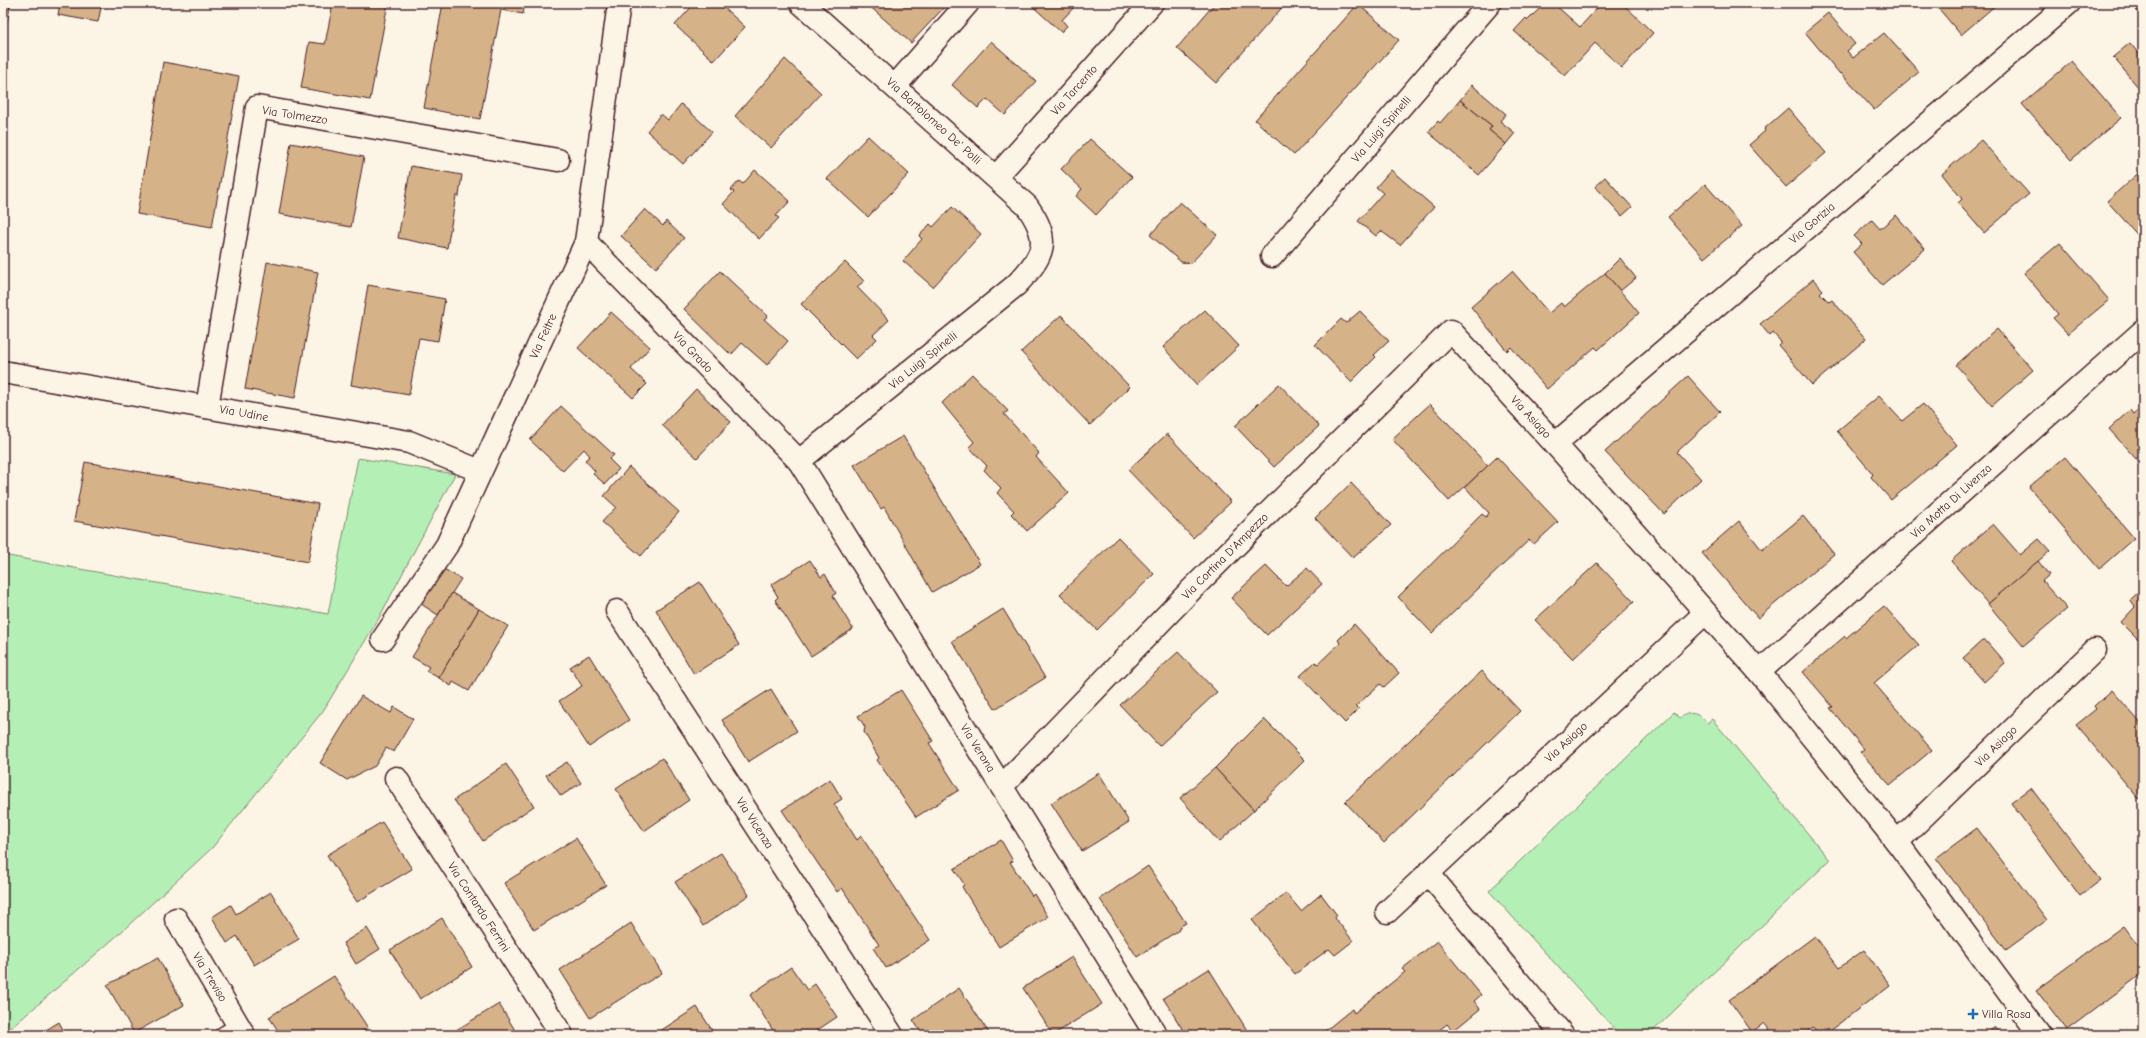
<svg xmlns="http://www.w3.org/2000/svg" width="2146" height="1038" font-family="'Comic Neue',sans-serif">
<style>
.green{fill:#b4f0b5;stroke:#7f8870}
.building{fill:#d6b288;stroke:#4a1f2b}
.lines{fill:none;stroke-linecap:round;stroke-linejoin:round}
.service-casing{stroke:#4a1f2b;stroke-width:20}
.minor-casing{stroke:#4a1f2b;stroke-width:25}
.service{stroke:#fcf5e5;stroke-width:17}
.minor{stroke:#fcf5e5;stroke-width:22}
.poi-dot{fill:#1f6fb2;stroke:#fcf5e5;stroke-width:1.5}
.labels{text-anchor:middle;stroke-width:3.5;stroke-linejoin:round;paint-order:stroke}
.street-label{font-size:12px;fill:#4a1f2b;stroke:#fcf5e5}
.poi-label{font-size:12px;fill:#4a1f2b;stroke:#fcf5e5;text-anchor:start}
</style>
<rect width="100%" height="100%" fill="#fcf5e5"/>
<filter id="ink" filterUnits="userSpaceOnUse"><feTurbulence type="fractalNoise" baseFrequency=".025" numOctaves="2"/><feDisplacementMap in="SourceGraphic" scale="8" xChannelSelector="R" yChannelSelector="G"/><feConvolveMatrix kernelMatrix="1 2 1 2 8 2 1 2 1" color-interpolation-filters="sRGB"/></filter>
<g filter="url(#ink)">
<!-- green -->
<g class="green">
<path d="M358 458 455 474 379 618 323 711 212 848 119 934 3 1035V555L328 614Z"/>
<path d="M1674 712 1680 718C1690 710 1699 713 1707 723L1712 719 1830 860 1649 1035H1620L1489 891Z"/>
</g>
<!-- building -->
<g class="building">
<path d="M60 3H102L98 22 58 15Z"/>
<path d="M333 3H388L370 100 301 88 309 42 325 44Z"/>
<path d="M443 3H525L523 14 501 10 480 119 424 108Z"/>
<path d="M695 3H719L745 27 714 61 675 25Z"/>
<path d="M866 3H946L947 4 911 43Z"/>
<path d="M1029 3H1078L1062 20 1067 26 1061 32Z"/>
<path d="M1215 3H1286L1216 83 1177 48Z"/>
<path d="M1545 3H1553L1580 27 1600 5 1598 3H1622L1653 33 1622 68 1595 43 1565 76 1514 31 1526 18 1528 20Z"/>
<path d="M1934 3H1998L1961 35Z"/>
<path d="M2130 3H2143V18Z"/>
<path d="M1358 4 1399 40 1294 155 1255 120Z"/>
<path d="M3 6 10 7 3 42Z"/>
<path d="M1828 13 1855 44 1847 51 1853 58 1884 33 1919 72 1874 110 1841 73 1840 74 1805 32Z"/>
<path d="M991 41 1036 81 1005 115 987 99 978 108 952 85Z"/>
<path d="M2130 43 2143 59V93L2113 57Z"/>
<path d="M785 59 821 93 771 148 735 116Z"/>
<path d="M2072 61 2121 118 2071 160 2022 104Z"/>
<path d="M163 62 239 76 212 227 137 214Z"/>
<path d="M1472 85 1506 114 1500 121 1515 133 1506 144 1489 130 1492 126 1460 100Z"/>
<path d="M1460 100 1492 126 1489 130 1506 144 1479 175 1428 132 1438 121 1440 123Z"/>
<path d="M681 104 712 132 683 164 647 131 661 114 668 120Z"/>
<path d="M1788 108 1826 153 1786 187 1749 145 1765 131 1764 129Z"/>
<path d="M868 136 909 174 868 217 827 179Z"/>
<path d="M1090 139 1132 177 1096 215 1076 196 1082 189 1061 169Z"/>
<path d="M1981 140 2029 194 1984 233 1958 203 1962 199 1942 174Z"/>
<path d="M291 143 364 157 351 227 279 214Z"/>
<path d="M411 166 462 175 459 196H456L447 248 398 238Z"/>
<path d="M2143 169V241L2107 201Z"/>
<path d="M755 170 790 201 776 216 779 218 759 239 723 204 734 192 731 190 739 181 743 184Z"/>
<path d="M1391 170 1434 207 1400 245 1381 231 1376 236 1358 221 1383 193 1376 187Z"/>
<path d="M1605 177 1632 207 1622 216 1595 186Z"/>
<path d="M1705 184 1742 226 1704 258 1668 217Z"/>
<path d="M1180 202 1217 235 1191 263 1181 262 1150 235Z"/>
<path d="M952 207 981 234 933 287 903 261 922 239 919 236 930 224 933 227Z"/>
<path d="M645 209 663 226 666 221 684 238 656 268 621 236Z"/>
<path d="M1896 215 1925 249 1882 285 1853 252 1862 244 1854 236 1872 220 1880 229Z"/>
<path d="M2060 243 2109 300 2068 334 2053 318 2058 314 2024 273Z"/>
<path d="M1620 258 1636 278 1620 291 1605 273Z"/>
<path d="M267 262 318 272 295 398 245 389Z"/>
<path d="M845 262 864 281 857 287 889 320 873 335 877 339 856 359 801 304Z"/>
<path d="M720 271 768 316 764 319 788 341 767 365 742 343 731 355 684 309Z"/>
<path d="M1512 271 1549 313 1561 303 1564 307 1605 273 1639 313 1598 350 1595 347 1547 389 1511 347 1507 351 1471 307Z"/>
<path d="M1813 279 1823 290 1820 293 1829 302 1832 300 1866 339 1812 385 1778 345 1781 342 1773 333 1770 336 1760 324Z"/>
<path d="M368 285 445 299 438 341 419 338 409 395 351 385Z"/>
<path d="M1205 310 1239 346 1197 385 1163 347Z"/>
<path d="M1360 311 1389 341 1374 355 1376 357 1351 382 1315 345 1341 319 1346 323Z"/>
<path d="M611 312 650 347 631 369 647 384 633 398 578 348Z"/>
<path d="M1061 315 1130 387 1090 425 1021 352Z"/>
<path d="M1997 329 2033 370 1992 406 1956 365Z"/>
<path d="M972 374 1008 411 1004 414 1039 453 1036 457 1069 493 1027 531 1011 514 1014 511 997 493 1001 488 984 470 987 466 969 447 974 442 942 403Z"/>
<path d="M1688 376 1720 412 1677 452 1701 479 1664 514 1605 452Z"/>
<path d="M1279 384 1319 426 1274 467 1235 426Z"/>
<path d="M696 389 731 422 697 458 662 425Z"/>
<path d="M1879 396 1902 421 1923 404 1957 445 1891 500 1871 477 1873 474 1837 431Z"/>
<path d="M1430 404 1488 466 1449 501 1392 439Z"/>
<path d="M2143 405V456L2142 454 2136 459 2109 429 2130 410 2133 414Z"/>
<path d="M561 406 614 455 609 459 619 469 605 484 593 474 595 471 585 460 590 456 584 449 563 471 530 440Z"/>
<path d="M1167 434 1231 502 1193 538 1128 470Z"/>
<path d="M903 436 980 564 932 592 884 507 881 509 854 465Z"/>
<path d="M1497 457 1558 522 1534 544 1529 540 1432 633 1398 597 1482 514 1486 517 1489 513 1465 487Z"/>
<path d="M2065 457 2134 538 2099 569 2029 487Z"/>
<path d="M85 462 318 504 308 562 74 521Z"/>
<path d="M629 467 679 512 641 556 602 522 616 507 604 496Z"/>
<path d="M1351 483 1391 525 1353 558 1315 518Z"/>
<path d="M1803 516 1834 554 1758 618 1702 553 1739 521 1762 550Z"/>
<path d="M1993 524 2020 555 2039 539 2050 551 1988 604 1951 561Z"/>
<path d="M1118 537 1154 574 1097 630 1060 594Z"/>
<path d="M810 560 821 577 825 574 836 593 833 596 853 629 811 656 775 600 778 597 771 585Z"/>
<path d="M2038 561 2049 575 2042 581 2067 609 2023 646 1988 604Z"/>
<path d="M1597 563 1634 602 1573 659 1535 620Z"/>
<path d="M1266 566 1286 586 1307 568 1322 584 1267 635 1231 598Z"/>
<path d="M442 568 461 579 438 615 421 604Z"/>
<path d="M700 582 739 645 694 674 656 610Z"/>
<path d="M2143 588V644L2121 622 2135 607 2130 600Z"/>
<path d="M452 593 479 609 439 678 426 671 429 667 412 657Z"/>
<path d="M1884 606 1919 645 1874 683 1932 750 1890 785 1860 752 1864 749 1830 708 1833 707 1803 672 1845 636 1846 638Z"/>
<path d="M479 609 508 626 469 691 453 682 451 686 439 678Z"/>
<path d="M1003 609 1045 678 995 709 952 641Z"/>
<path d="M1354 624 1399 673 1384 687 1380 684 1356 706 1359 709 1345 723 1300 676 1315 662 1318 664 1340 643 1338 640Z"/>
<path d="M1984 639 2005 663 1984 682 1963 658Z"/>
<path d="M1178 652 1217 692 1159 746 1120 705Z"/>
<path d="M589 655 629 720 589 747 559 701 582 686 570 667Z"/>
<path d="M1482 671 1520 711 1384 843 1345 802Z"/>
<path d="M771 689 797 731 748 762 722 720Z"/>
<path d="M901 690 933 741 929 743 959 790 916 817 877 760 879 758 864 732 865 727 858 716Z"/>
<path d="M2112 690 2143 726V795L2139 799 2076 725 2096 709 2094 706Z"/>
<path d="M361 696 391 713 394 707 413 719 394 752 386 748 375 766 347 780 320 763Z"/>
<path d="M1264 719 1305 760 1254 810 1215 768Z"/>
<path d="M662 758 689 800 644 831 616 789Z"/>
<path d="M567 762 581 783 561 796 546 775Z"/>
<path d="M506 764 534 806 483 841 454 800Z"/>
<path d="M1215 768 1254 810 1219 842 1180 798Z"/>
<path d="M1099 773 1129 822 1082 851 1051 803Z"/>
<path d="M830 779 842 799 834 804 857 840 861 836 930 940 886 968 873 948 879 945 842 888 837 892 782 810Z"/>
<path d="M2031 788 2101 880 2080 896 2011 803Z"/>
<path d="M382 822 412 869 357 902 327 855Z"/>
<path d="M1977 828 2047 920 2006 950 1936 858Z"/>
<path d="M576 838 606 885 534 930 504 883Z"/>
<path d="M1001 840 1013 861 1010 862 1032 896 1034 894 1048 917 999 947 962 887 964 884 954 869Z"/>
<path d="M721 853 749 895 703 926 675 882Z"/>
<path d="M1148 866 1186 923 1179 927V930L1137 957 1100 899Z"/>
<path d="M271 892 299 939 254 965 237 936 227 943 212 917 231 905 236 914Z"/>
<path d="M1286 893 1301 911 1321 894 1337 915 1335 918 1353 941 1335 955 1329 949 1295 974 1252 920Z"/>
<path d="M442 918 472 967 420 999 390 950Z"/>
<path d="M631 923 662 973 590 1018 560 970Z"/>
<path d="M2123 926 2143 953V973L2067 1030 2036 990Z"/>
<path d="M367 928 380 949 356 964 343 943Z"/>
<path d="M1815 936 1839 968 1864 950 1890 985 1824 1035H1819L1813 1027 1803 1035H1761L1769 1029 1764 1023 1752 1032 1729 1000Z"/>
<path d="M1437 941 1481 995 1474 1001 1480 1009 1453 1031 1447 1024 1433 1035H1320L1352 1009 1354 1013 1405 972 1402 969Z"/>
<path d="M1072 957 1102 1004 1053 1035 1023 988Z"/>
<path d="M158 958 184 1005 134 1033 107 985Z"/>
<path d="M791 967 807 990 815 984 837 1017 810 1035H776L750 995Z"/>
<path d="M1209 969 1250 1035H1186L1163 998Z"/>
<path d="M334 976 368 1028 356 1035H281L269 1017Z"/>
<path d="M959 988 989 1033 986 1035H923L913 1020Z"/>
<path d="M499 1004 518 1035H448Z"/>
<path d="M697 1007 715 1035H654Z"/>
<path d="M59 1022 66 1035H38Z"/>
<path d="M1995 1027 2002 1035H1985Z"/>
</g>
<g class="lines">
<!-- service casing -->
<g class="service-casing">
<path id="service" d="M224 1035 239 1026"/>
</g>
<!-- minor casing -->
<g class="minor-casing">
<g id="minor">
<path d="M895 86 968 3"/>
<path d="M996 177 1152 3"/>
<path d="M586 242 799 461 1156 1035"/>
<path d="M1272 256 1490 3"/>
<path d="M3 372 409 442 480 471"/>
<path d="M207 407 257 107 558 160"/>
<path d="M1555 444 2069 3"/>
<path d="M799 461 1016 285C1044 256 1052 241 1027 206L801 3"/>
<path d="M617 611 892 1035"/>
<path d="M383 639 447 545 586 242 619 3"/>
<path d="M1759 672 2143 331"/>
<path d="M396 778 562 1035"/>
<path d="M1002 786 1192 589 1451 331 1555 444 1759 672 1897 842 2040 1035"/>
<path d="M1897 842 2095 650"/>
<path d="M1428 873 1563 1035"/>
<path d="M1387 912 1705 613"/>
<path d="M176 919 244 1035"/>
</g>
</g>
<!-- service -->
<use href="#service" class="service"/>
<!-- minor -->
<use href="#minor" class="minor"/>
</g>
</g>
<!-- markers -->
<path class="poi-dot" d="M1971 1008h4v4h4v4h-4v4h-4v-4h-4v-4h4z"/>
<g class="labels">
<!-- street labels -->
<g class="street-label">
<text transform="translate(1074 90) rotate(-48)" y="4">Via Tarcento</text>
<text transform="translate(295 115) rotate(9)" y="4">Via Tolmezzo</text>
<text transform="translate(934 121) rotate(42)" y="4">Via Bartolomeo De' Polli</text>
<text transform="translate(1381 129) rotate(-49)" y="4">Via Luigi Spinelli</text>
<text transform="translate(1812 223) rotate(-41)" y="4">Via Gorizia</text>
<text transform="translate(543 336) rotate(-65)" y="4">Via Feltre</text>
<text transform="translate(693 352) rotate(46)" y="4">Via Grado</text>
<text transform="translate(923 360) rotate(-39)" y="4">Via Luigi Spinelli</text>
<text transform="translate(244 413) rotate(10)" y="4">Via Udine</text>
<text transform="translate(1531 417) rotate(47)" y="4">Via Asiago</text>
<text transform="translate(1951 501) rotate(-42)" y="4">Via Motta Di Livenza</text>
<text transform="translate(1225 556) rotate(-45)" y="4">Via Cortina D'Ampezzo</text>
<text transform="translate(1566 742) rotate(-43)" y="4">Via Asiago</text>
<text transform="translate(1996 746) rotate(-44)" y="4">Via Asiago</text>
<text transform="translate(978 748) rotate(58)" y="4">Via Verona</text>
<text transform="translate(755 823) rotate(57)" y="4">Via Vicenza</text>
<text transform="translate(479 907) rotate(57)" y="4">Via Contardo Ferrini</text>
<text transform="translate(210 977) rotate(59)" y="4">Via Treviso</text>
</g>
<!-- poi labels -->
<g class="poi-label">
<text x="1982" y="1018">Villa Rosa</text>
</g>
</g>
<!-- margin -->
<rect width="2146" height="1038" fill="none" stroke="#fcf5e5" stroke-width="16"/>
<rect x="8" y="8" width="2130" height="1022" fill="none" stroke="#4a1f2b" stroke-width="1.5" filter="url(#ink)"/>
</svg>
